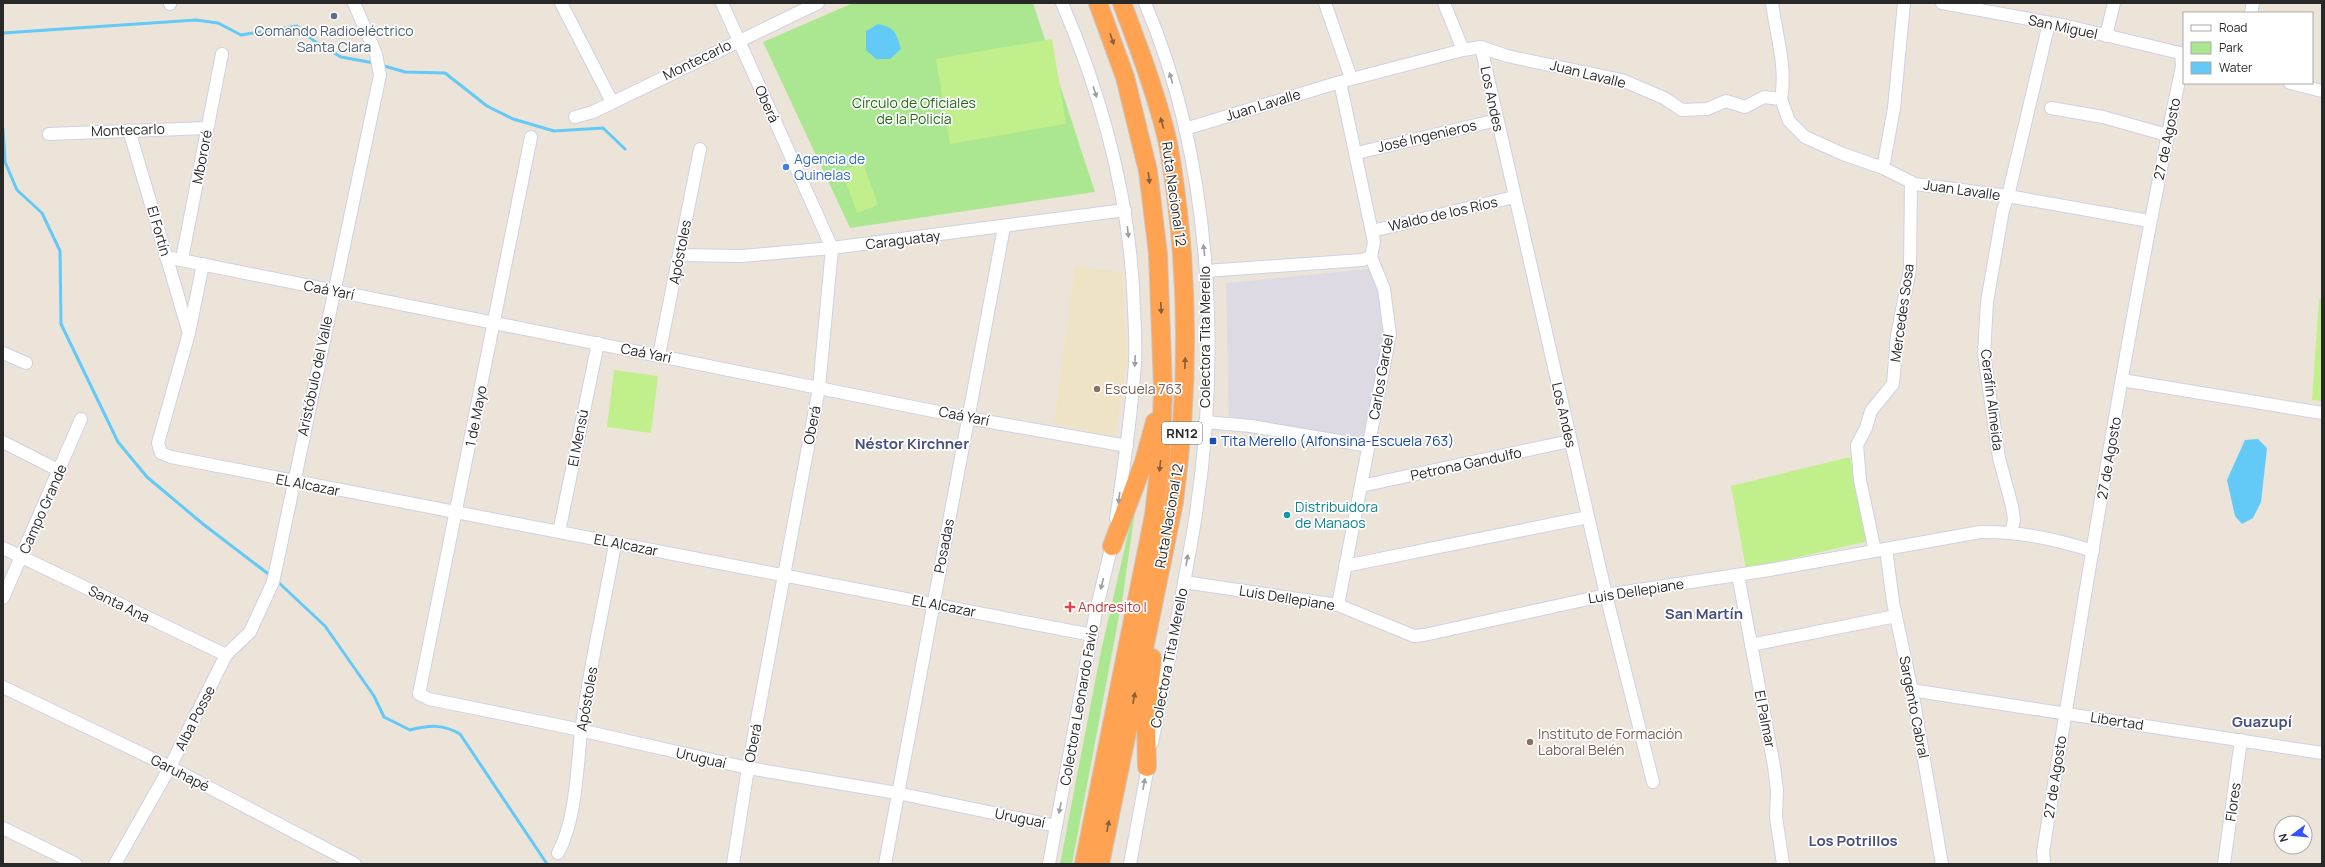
<svg xmlns="http://www.w3.org/2000/svg" width="2325" height="867" font-family="Manrope,sans-serif">
<style>
.industrial{fill:#dddae4}
.education{fill:#efe3c6}
.green{fill:#abe791}
.pitch{fill:#c1ef8b}
.water{fill:#63caf7}
.lines{fill:none;stroke-linecap:round;stroke-linejoin:round}
.stream{stroke:#63caf7;stroke-width:3}
.minor-casing{stroke:#ced1e3;stroke-width:14}
.highway-casing{stroke:#c7c7c7;stroke-width:20}
.minor{stroke:#fff;stroke-width:12}
.highway{stroke:#ffa251;stroke-width:18}
.oneway{fill:#895f3a}
.oneway2{fill:#9e9e9e}
.service-dot{fill:#5c6f8a;stroke:#fff;stroke-width:1.5}
.shop-dot{fill:#3f7fe0;stroke:#fff;stroke-width:1.5}
.education-dot{fill:#8d6e63;stroke:#fff;stroke-width:1.5}
.transit-dot{fill:#1a4fb4;stroke:#fff;stroke-width:1.5}
.culture-dot{fill:#0f9aa8;stroke:#fff;stroke-width:1.5}
.health-dot{fill:#e0444e;stroke:#fff;stroke-width:1.5}
.labels{text-anchor:middle;stroke-width:3.5;stroke-linejoin:round;paint-order:stroke}
.shield{fill:#fff;stroke:#686868;stroke-width:1}
.shield-label{font-size:13px;font-weight:bold;fill:#282828}
.street-label{font-size:14px;fill:#282828;stroke:#fff}
.service-label{font-size:14px;fill:#4e5e75;stroke:#fff}
.park-label{font-size:14px;fill:#236914;stroke:#fff}
.shop-label{font-size:14px;fill:#366cbe;stroke:#fff;text-anchor:start}
.education-label{font-size:14px;fill:#785e54;stroke:#fff;text-anchor:start}
.transit-label{font-size:14px;fill:#164399;stroke:#fff;text-anchor:start}
.culture-label{font-size:14px;fill:#0d838f;stroke:#fff;text-anchor:start}
.health-label{font-size:14px;fill:#be3a42;stroke:#fff;text-anchor:start}
.neighbourhood-label{font-size:15px;font-weight:bold;fill:#464e7c;stroke:#fff}
</style>
<rect width="100%" height="100%" fill="#ece4d9"/>
<!-- industrial -->
<path class="industrial" d="M1377 268 1385 329 1363 451 1229 430 1226 283Z"/>
<!-- education -->
<path class="education" d="M1075 266 1122 272 1127 363 1115 437 1054 424Z"/>
<!-- green -->
<g class="green">
<path d="M853 3H1033L1095 192 850 228 763 42Z"/>
<path d="M1138 490 1123 595 1072 864H1060L1101 651Z"/>
</g>
<!-- pitch -->
<g class="pitch">
<path d="M1052 39 1066 124 950 144 936 59Z"/>
<path d="M863 163 878 205 857 213 842 171Z"/>
<path d="M2319 299H2322V401L2312 400Z"/>
<path d="M614 370 658 376 651 433 607 427Z"/>
<path d="M1850 457 1869 541 1746 569 1731 486Z"/>
</g>
<!-- water -->
<g class="water">
<path d="M878 24C896 28 896 33 901 49L890 59H876L866 50V31Z"/>
<path d="M2258 439 2267 448 2261 502 2253 518 2242 524 2235 516 2227 480 2245 440Z"/>
</g>
<g class="lines">
<!-- stream -->
<g class="stream">
<path d="M3 33 196 20 218 23 241 35 297 26 314 41 341 57 374 63"/>
<path d="M381 65 405 72 445 73 487 106 513 119 554 131 603 128 625 149"/>
<path d="M3 129 5 162 17 190 42 213 60 251 61 324 118 442 147 477 203 524 271 576"/>
<path d="M277 581 325 626 374 696 384 717 410 730C430 725 443 724 460 734L547 864"/>
</g>
<!-- minor casing -->
<g class="minor-casing">
<g id="minor">
<path d="M170 3V4"/>
<path d="M561 3 612 102"/>
<path d="M722 3 832 248 819 388 748 768 733 864"/>
<path d="M1062 3C1104 101 1131 203 1134 309 1135 327 1136 346 1135 364 1131 416 1124 468 1116 519"/>
<path d="M1145 3C1212 160 1221 353 1195 520 1183 595 1167 669 1152 743"/>
<path d="M1325 3 1351 78"/>
<path d="M1444 3 1463 50"/>
<path d="M1772 3C1776 35 1787 67 1781 99"/>
<path d="M1942 3 2067 26 2184 54"/>
<path d="M2251 13 2253 3"/>
<path d="M2106 36 2114 3"/>
<path d="M1481 47 1606 595 1653 782"/>
<path d="M2290 83 2322 91"/>
<path d="M2051 108 2103 117 2167 135"/>
<path d="M575 117 593 112 818 3"/>
<path d="M1185 129 1340 82 1463 50 1481 47 1507 56 1622 80 1664 98 1682 110 1707 109 1726 101 1745 107 1764 97 1781 99 1789 121 1805 137 1843 154 1883 168 1915 184 2008 196 2149 221"/>
<path d="M129 130 188 330"/>
<path d="M49 134 207 128"/>
<path d="M531 137 419 694 429 699 562 726 748 768 897 793 1056 826"/>
<path d="M1357 153 1497 120"/>
<path d="M1883 168 1894 108 1904 3"/>
<path d="M1372 231 1514 197"/>
<path d="M679 255 742 256 832 248 1125 210"/>
<path d="M166 257 968 418 1127 446"/>
<path d="M182 259 222 54"/>
<path d="M203 264 189 333 158 443 161 453 171 457 1092 635"/>
<path d="M1206 271 1362 260 1371 257"/>
<path d="M3 353 26 363"/>
<path d="M659 355 700 149"/>
<path d="M2122 380 2322 413"/>
<path d="M1205 422 1251 426 1369 446"/>
<path d="M3 442 60 471"/>
<path d="M1361 486 1570 441"/>
<path d="M559 532 598 343"/>
<path d="M2011 533 2014 520 2012 506 1999 458 1984 354 1987 302 2003 210 2008 196 2049 23"/>
<path d="M3 548 226 655 250 632 273 582 278 559 380 75 376 54 354 3"/>
<path d="M1886 549 1893 602 1913 696 1942 864"/>
<path d="M1875 551 1860 480 1857 445 1866 428 1871 411 1893 384 1897 336 1910 269 1911 182"/>
<path d="M1345 566 1588 517"/>
<path d="M1738 575 1774 766 1777 791 1776 817 1783 864"/>
<path d="M1184 582 1338 605 1414 636 1424 635 1606 595 1769 570 1980 532C2019 531 2056 539 2093 551"/>
<path d="M3 598 81 419"/>
<path d="M1338 605 1390 334 1384 289 1371 257 1374 242 1340 82"/>
<path d="M1751 645 1896 616"/>
<path d="M3 687 170 767 355 864"/>
<path d="M1911 690 2322 753"/>
<path d="M3 828 76 864"/>
<path d="M558 853C576 820 577 768 581 732 589 669 604 606 615 544"/>
<path d="M115 864 170 767 226 655"/>
<path d="M885 864 1004 227"/>
<path d="M1049 864 1096 611 1113 540"/>
<path d="M1130 864 1149 761"/>
<path d="M2044 864 2043 852C2086 589 2127 326 2182 66L2181 53"/>
<path d="M2224 864 2241 740"/>
</g>
</g>
<!-- highway casing -->
<g class="highway-casing">
<g id="highway">
<path d="M1112 546 1144 462 1155 422"/>
<path d="M1147 767 1146 723 1152 658"/>
<path d="M1084 864 1154 515 1161 455 1163 388 1158 254 1148 171 1125 77 1098 3"/>
<path d="M1100 864 1174 502C1187 405 1189 309 1178 212 1175 187 1172 160 1166 135 1155 90 1138 46 1122 3"/>
</g>
</g>
<!-- minor -->
<use href="#minor" class="minor"/>
<!-- highway -->
<use href="#highway" class="highway"/>
</g>
<!-- one-way arrows -->
<defs><path id="oneway-solid" d="M-6-.8H1V-3.2L6.5 0L1 3.2V.8H-6Z"/></defs>
<g class="oneway">
<use href="#oneway-solid" transform="translate(1112 39) rotate(71)"/>
<use href="#oneway-solid" transform="translate(1162 123) rotate(-106)"/>
<use href="#oneway-solid" transform="translate(1149 178) rotate(83)"/>
<use href="#oneway-solid" transform="translate(1161 308) rotate(87)"/>
<use href="#oneway-solid" transform="translate(1185 363) rotate(-88)"/>
<use href="#oneway-solid" transform="translate(1160 466) rotate(96)"/>
<use href="#oneway-solid" transform="translate(1134 698) rotate(-79)"/>
<use href="#oneway-solid" transform="translate(1108 826) rotate(-79)"/>
</g>
<g class="oneway2">
<use href="#oneway-solid" transform="translate(1171 78) rotate(-106)"/>
<use href="#oneway-solid" transform="translate(1095 92) rotate(72)"/>
<use href="#oneway-solid" transform="translate(1128 232) rotate(83)"/>
<use href="#oneway-solid" transform="translate(1204 250) rotate(-96)"/>
<use href="#oneway-solid" transform="translate(1135 361) rotate(93)"/>
<use href="#oneway-solid" transform="translate(1119 498) rotate(98)"/>
<use href="#oneway-solid" transform="translate(1187 560) rotate(-80)"/>
<use href="#oneway-solid" transform="translate(1102 584) rotate(104)"/>
<use href="#oneway-solid" transform="translate(1144 784) rotate(-80)"/>
<use href="#oneway-solid" transform="translate(1060 808) rotate(101)"/>
</g>
<!-- markers -->
<circle class="service-dot" cx="334" cy="16" r="4"/>
<circle class="shop-dot" cx="786" cy="167" r="4"/>
<g class="education-dot">
<circle cx="1097" cy="389" r="4"/>
<circle cx="1530" cy="742" r="4"/>
</g>
<rect class="transit-dot" x="1209" y="437" width="8" height="8" rx="2"/>
<circle class="culture-dot" cx="1287" cy="515" r="4"/>
<path class="health-dot" d="M1068 601h4v4h4v4h-4v4h-4v-4h-4v-4h4z"/>
<g class="labels">
<!-- shield labels -->
<rect class="shield" x="1162" y="422" width="40" height="22" rx="3"/>
<g class="shield-label">
<text x="1182" y="438">RN12</text>
</g>
<!-- street labels -->
<g class="street-label">
<text transform="translate(2063 27) rotate(12)" y="5">San Miguel</text>
<text transform="translate(697 60) rotate(-26)" y="5">Montecarlo</text>
<text transform="translate(1588 74) rotate(14)" y="5">Juan Lavalle</text>
<text transform="translate(1492 99) rotate(78)" y="5">Los Andes</text>
<text transform="translate(767 104) rotate(66)" y="5">Oberá</text>
<text transform="translate(1263 105) rotate(-17)" y="5">Juan Lavalle</text>
<text transform="translate(128 130) rotate(-2)" y="5">Montecarlo</text>
<text transform="translate(1427 136) rotate(-13)" y="5">José Ingenieros</text>
<text transform="translate(2167 139) rotate(-78)" y="5">27 de Agosto</text>
<text transform="translate(202 157) rotate(-79)" y="5">Mbororé</text>
<text transform="translate(1962 190) rotate(8)" y="5">Juan Lavalle</text>
<text transform="translate(1174 194) rotate(82)" y="5">Ruta Nacional 12</text>
<text transform="translate(1443 214) rotate(-13)" y="5">Waldo de los Ríos</text>
<text transform="translate(159 231) rotate(74)" y="5">El Fortín</text>
<text transform="translate(903 240) rotate(-7)" y="5">Caraguatay</text>
<text transform="translate(680 252) rotate(-79)" y="5">Apóstoles</text>
<text transform="translate(329 290) rotate(11)" y="5">Caá Yarí</text>
<text transform="translate(1902 313) rotate(-82)" y="5">Mercedes Sosa</text>
<text transform="translate(1205 337) rotate(-90)" y="5">Colectora Tita Merello</text>
<text transform="translate(646 353) rotate(11)" y="5">Caá Yarí</text>
<text transform="translate(315 376) rotate(-78)" y="5">Aristóbulo del Valle</text>
<text transform="translate(1381 377) rotate(-80)" y="5">Carlos Gardel</text>
<text transform="translate(1992 400) rotate(83)" y="5">Cerafín Almeida</text>
<text transform="translate(1564 415) rotate(77)" y="5">Los Andes</text>
<text transform="translate(476 416) rotate(-79)" y="5">1 de Mayo</text>
<text transform="translate(964 416) rotate(11)" y="5">Caá Yarí</text>
<text transform="translate(812 425) rotate(-79)" y="5">Oberá</text>
<text transform="translate(578 438) rotate(-79)" y="5">El Mensú</text>
<text transform="translate(2109 458) rotate(-80)" y="5">27 de Agosto</text>
<text transform="translate(1466 464) rotate(-12)" y="5">Petrona Gandulfo</text>
<text transform="translate(308 485) rotate(11)" y="5">EL Alcazar</text>
<text transform="translate(43 509) rotate(-66)" y="5">Campo Grande</text>
<text transform="translate(1169 516) rotate(-80)" y="5">Ruta Nacional 12</text>
<text transform="translate(626 545) rotate(11)" y="5">EL Alcazar</text>
<text transform="translate(944 546) rotate(-79)" y="5">Posadas</text>
<text transform="translate(1636 591) rotate(-9)" y="5">Luis Dellepiane</text>
<text transform="translate(1287 598) rotate(9)" y="5">Luis Dellepiane</text>
<text transform="translate(119 604) rotate(26)" y="5">Santa Ana</text>
<text transform="translate(944 606) rotate(11)" y="5">EL Alcazar</text>
<text transform="translate(1169 658) rotate(-79)" y="5">Colectora Tita Merello</text>
<text transform="translate(587 699) rotate(-80)" y="5">Apóstoles</text>
<text transform="translate(1079 705) rotate(-80)" y="5">Colectora Leonardo Favio</text>
<text transform="translate(1914 707) rotate(79)" y="5">Sargento Cabral</text>
<text transform="translate(195 718) rotate(-63)" y="5">Alba Posse</text>
<text transform="translate(1765 719) rotate(79)" y="5">El Palmar</text>
<text transform="translate(2117 721) rotate(9)" y="5">Libertad</text>
<text transform="translate(753 743) rotate(-79)" y="5">Oberá</text>
<text transform="translate(701 758) rotate(13)" y="5">Uruguaí</text>
<text transform="translate(180 773) rotate(27)" y="5">Garuhapé</text>
<text transform="translate(2055 777) rotate(-81)" y="5">27 de Agosto</text>
<text transform="translate(2233 802) rotate(-82)" y="5">Flores</text>
<text transform="translate(1020 818) rotate(11)" y="5">Uruguaí</text>
</g>
<!-- service labels -->
<g class="service-label">
<text x="334" y="36">Comando Radioeléctrico<tspan x="334" dy="16">Santa Clara</tspan></text>
</g>
<!-- park labels -->
<g class="park-label">
<text x="914" y="108">Círculo de Oficiales<tspan x="914" dy="16">de la Policía</tspan></text>
</g>
<!-- shop labels -->
<g class="shop-label">
<text x="794" y="164">Agencia de<tspan x="794" dy="16">Quinelas</tspan></text>
</g>
<!-- education labels -->
<g class="education-label">
<text x="1105" y="394">Escuela 763</text>
<text x="1538" y="739">Instituto de Formación<tspan x="1538" dy="16">Laboral Belén</tspan></text>
</g>
<!-- transit labels -->
<g class="transit-label">
<text x="1221" y="446">Tita Merello (Alfonsina-Escuela 763)</text>
</g>
<!-- culture labels -->
<g class="culture-label">
<text x="1295" y="512">Distribuidora<tspan x="1295" dy="16">de Manaos</tspan></text>
</g>
<!-- health labels -->
<g class="health-label">
<text x="1078" y="612">Andresito I</text>
</g>
<!-- neighbourhood labels -->
<g class="neighbourhood-label">
<text x="912" y="449">Néstor Kirchner</text>
<text x="1704" y="619">San Martín</text>
<text x="2262" y="727">Guazupí</text>
<text x="1853" y="846">Los Potrillos</text>
</g>
</g>
<!-- border -->
<rect width="2325" height="867" fill="none" stroke="#282828" stroke-width="8"/>
<!-- legend -->
<rect x="2183" y="12" width="130" height="72" fill="#ffffff" stroke="#a9a9a9"/>
<rect x="2191" y="25" width="20" height="6" fill="#ffffff" stroke="#a9a9a9"/>
<text x="2219" y="32" font-size="12" fill="#282828">Road</text>
<rect x="2191" y="42" width="20" height="12" fill="#abe791" stroke="#a9a9a9"/>
<text x="2219" y="52" font-size="12" fill="#282828">Park</text>
<rect x="2191" y="62" width="20" height="12" fill="#63caf7" stroke="#a9a9a9"/>
<text x="2219" y="72" font-size="12" fill="#282828">Water</text>
<!-- north arrow -->
<g transform="translate(2293 835) rotate(254)"><circle r="19" fill="#ffffff" stroke="#a9a9a9"/>
<path d="M0-3L7 15L0 10L-7 15Z" fill="#3352ff"/>
<text y="-6" font-size="11" font-weight="bold" text-anchor="middle" fill="#282828">N</text>
</g>
</svg>
